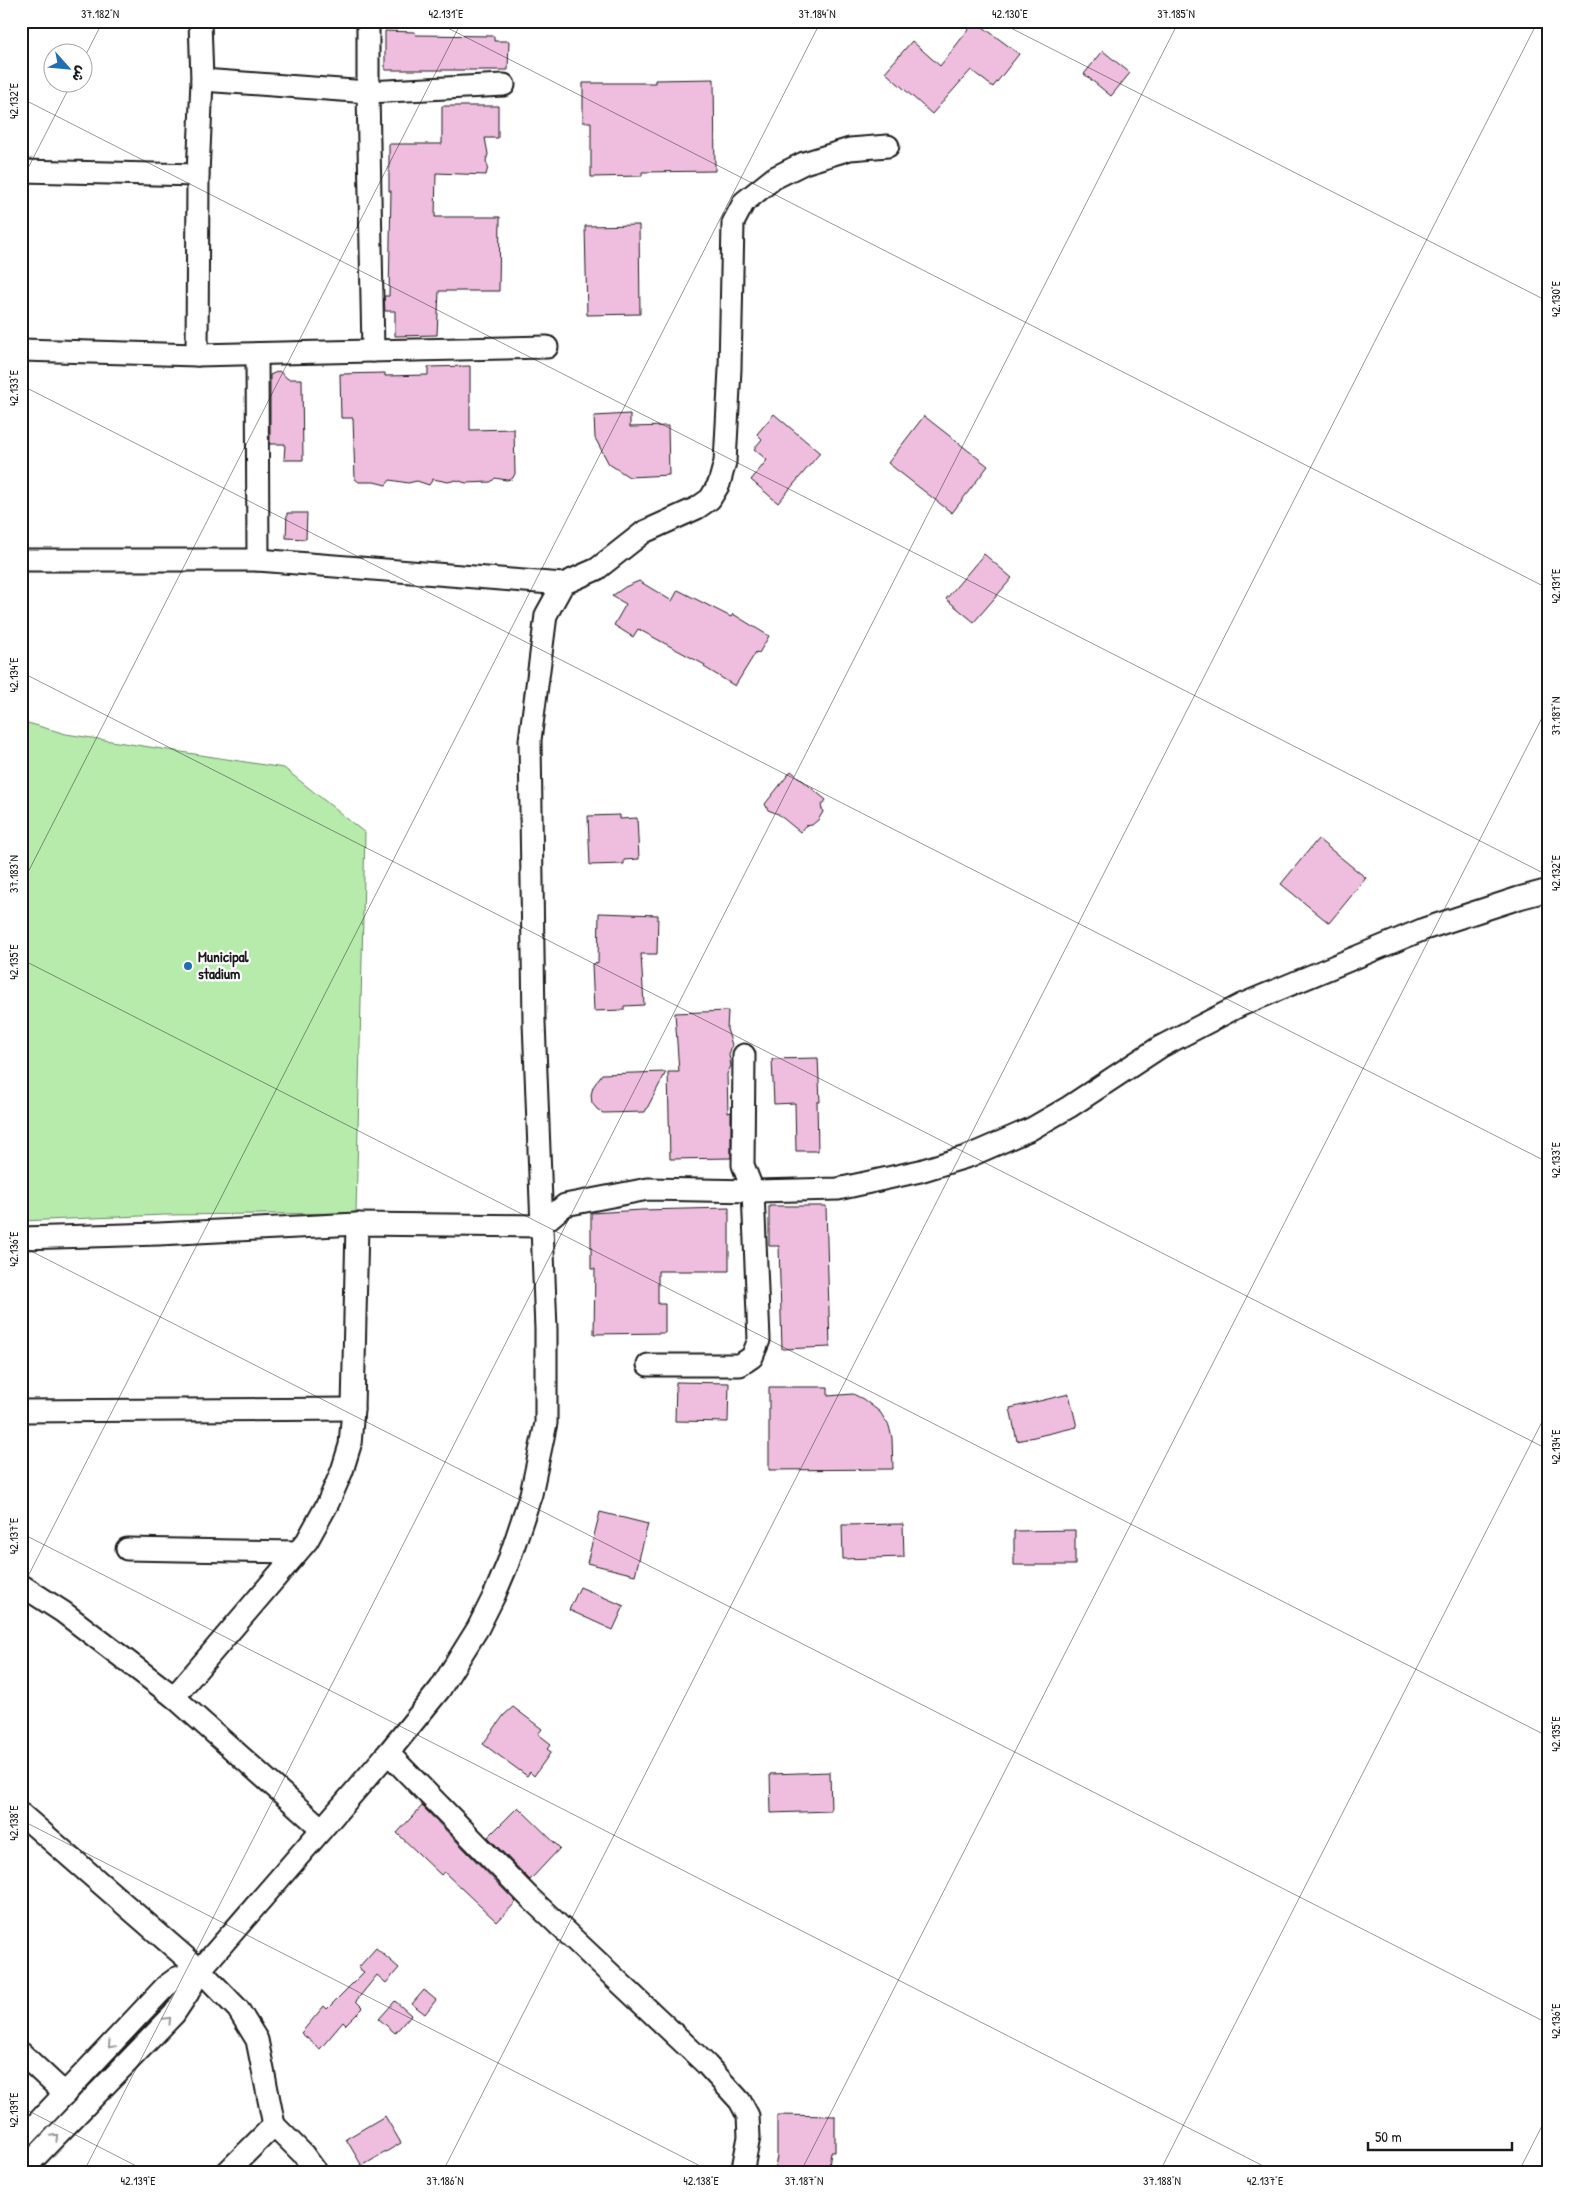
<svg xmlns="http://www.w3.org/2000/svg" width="1570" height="2194" font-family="'Patrick Hand','Playpen Sans Arabic',sans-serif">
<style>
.green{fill:#b6ebac;stroke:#698464}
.building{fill:#efbedf;stroke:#1c1c1c}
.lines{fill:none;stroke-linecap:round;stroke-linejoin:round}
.minor-casing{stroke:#1c1c1c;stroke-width:25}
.minor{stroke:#fff;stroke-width:21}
.oneway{stroke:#999}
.ticks{fill:none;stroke:#1c1c1c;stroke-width:1;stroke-opacity:0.45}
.poi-dot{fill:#1f6fb2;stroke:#fff;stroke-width:2}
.labels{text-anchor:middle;stroke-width:4.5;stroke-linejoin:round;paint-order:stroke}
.poi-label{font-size:15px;font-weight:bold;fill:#1c1c1c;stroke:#fff;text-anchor:start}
.neatline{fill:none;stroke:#1c1c1c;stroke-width:2}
.ticks-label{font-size:12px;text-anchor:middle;fill:#1c1c1c}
</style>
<rect width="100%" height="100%" fill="#fff"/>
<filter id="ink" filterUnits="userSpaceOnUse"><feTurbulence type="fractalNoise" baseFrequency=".02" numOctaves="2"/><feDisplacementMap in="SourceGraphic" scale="10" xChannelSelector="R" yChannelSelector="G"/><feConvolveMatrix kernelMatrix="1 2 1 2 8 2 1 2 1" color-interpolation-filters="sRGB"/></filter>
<g filter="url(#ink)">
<!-- green -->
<path class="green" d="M21 721 66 734 284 768 365 833 356 1213 165 1215 21 1221Z"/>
<!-- building -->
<g class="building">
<path d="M975 21 1019 54 993 87 971 70 932 114 885 72 912 41 940 66Z"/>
<path d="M385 31 415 32 416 35 494 36V41H509L508 70H385Z"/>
<path d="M1103 51 1130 73 1111 96 1084 74Z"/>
<path d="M714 79 715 171 642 172V176L591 177V122H583V83H655V80Z"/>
<path d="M442 106H498V138H485L488 154 486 161 488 167 486 175 436 173 435 217H500L499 291H439L437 335 395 336V311H385L384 296H389L391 191H389V144H442Z"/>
<path d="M639 225 640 314 587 315 585 226Z"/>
<path d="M470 366V430L514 429 515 474 512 479 506 480 495 478 491 482 466 483 456 480 448 482 433 479 429 485 417 481 408 483 390 480 386 485 374 482H359L355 479 353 418H341L340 374 385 373V376L428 375V367Z"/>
<path d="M279 371 288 379H302L303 460H284L285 444H270V375Z"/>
<path d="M630 414V427L668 426 669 475 629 477 609 464 595 438 594 416Z"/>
<path d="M774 414 820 453 778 503 751 480 767 460 754 449 762 439 757 434Z"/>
<path d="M924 416 988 466 952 513 888 463Z"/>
<path d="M287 513H307L306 539 286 538Z"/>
<path d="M984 554 1012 578 974 622 946 599Z"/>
<path d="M639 581 672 601 678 590 731 617 733 614 769 636 759 653 756 652 735 686 704 667 705 665 638 629 633 637 614 625 626 604 612 596 625 587Z"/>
<path d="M791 771 826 800 821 806 823 812 818 820 812 825 805 826 800 832 778 814 768 810 765 804Z"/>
<path d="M620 815V819L637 818 639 859 624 860V864L590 865 588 816Z"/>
<path d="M1318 839 1366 878 1329 923 1281 884Z"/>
<path d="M599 913 658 915 657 954H641L644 1005 624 1006V1010L594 1011 592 964 598 963Z"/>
<path d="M728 1011 727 1029 732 1045 729 1055 731 1066 727 1074 728 1113 731 1112V1158L670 1159 668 1072H679L675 1013Z"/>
<path d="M818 1058 820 1102H817L818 1151H796L795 1103 774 1104 772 1059Z"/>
<path d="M666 1072 645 1112 603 1113 597 1109 592 1103 591 1095 593 1087 602 1074Z"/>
<path d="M769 1206H826L830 1347 782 1349 779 1246H769Z"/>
<path d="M729 1208V1271H658V1304H665V1333L594 1334 595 1269H591V1213L642 1210Z"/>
<path d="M676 1382 729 1383 728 1422 675 1421Z"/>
<path d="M769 1387H828V1396L853 1394 863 1399 880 1412 889 1426 892 1438 893 1469 769 1470Z"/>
<path d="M1069 1394 1077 1427 1017 1441 1010 1408Z"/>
<path d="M600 1512 648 1524 635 1575 587 1563Z"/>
<path d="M903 1524 904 1557 843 1559 842 1525Z"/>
<path d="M1075 1530V1565H1014V1531Z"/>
<path d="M580 1587 624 1606 613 1630 569 1610Z"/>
<path d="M513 1707 542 1729 538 1734 551 1744 547 1749 551 1752 534 1776 530 1772 527 1776 483 1744 504 1715Z"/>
<path d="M830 1772 831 1811 771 1813 770 1774Z"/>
<path d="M422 1806 516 1902 497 1922 444 1872 441 1875 397 1833Z"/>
<path d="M518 1807 560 1848 530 1880 488 1837Z"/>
<path d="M376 1948 399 1968 386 1983 377 1975 356 2001 363 2008 346 2025 343 2022 320 2049 301 2033 324 2006 327 2009 364 1972 358 1968Z"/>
<path d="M424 1990 436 2000 425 2014 412 2004Z"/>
<path d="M395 2001 411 2015 395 2033 379 2019Z"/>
<path d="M777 2115 835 2116V2152H831L828 2173H774L777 2156Z"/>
<path d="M385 2116 401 2143 362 2166 346 2139Z"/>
</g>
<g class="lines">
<!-- minor casing -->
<g class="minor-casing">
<g id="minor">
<path d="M368 21V92L373 351"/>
<path d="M202 80 368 92 504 85"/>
<path d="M21 171 198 175"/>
<path d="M21 350 197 355 547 347"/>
<path d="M257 354 258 560"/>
<path d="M197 355 198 175 202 80 200 21"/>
<path d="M21 560H258L563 584 597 569 644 532 697 508 710 499 719 484 725 462 730 369 733 223 744 202 774 178 804 163 850 149 888 146"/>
<path d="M21 1238 159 1234 357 1224 540 1226 565 1205 648 1189 753 1191 838 1189 920 1171 969 1156 1031 1129 1069 1107 1160 1047 1241 1005 1424 929 1519 898 1549 890"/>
<path d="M648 1365H740L752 1357 759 1340 753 1191 743 1165 744 1055"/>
<path d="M21 1411 353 1409"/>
<path d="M127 1549 297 1552"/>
<path d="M21 1585 63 1612 174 1697 322 1829"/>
<path d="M174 1697 307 1541 328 1503 342 1471 350 1445 353 1409 357 1224"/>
<path d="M388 1753 529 1897 707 2065 740 2101 748 2116 749 2137 742 2173"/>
<path d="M21 1814 200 1970 238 2009 257 2040 274 2125"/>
<path d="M21 2053 65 2094"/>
<path d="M21 2140 166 1986 177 1978 200 1970"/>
<path d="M21 2172 174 2014 188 1993 200 1970 388 1753 440 1689 478 1628 494 1596 508 1563 531 1494 546 1423V1329L534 1022 530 740 546 615 563 584"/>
<path d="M226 2173 274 2125 303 2154 317 2173"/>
</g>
</g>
<!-- minor -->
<use href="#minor" class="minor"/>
</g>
<!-- one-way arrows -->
<defs><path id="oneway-chevron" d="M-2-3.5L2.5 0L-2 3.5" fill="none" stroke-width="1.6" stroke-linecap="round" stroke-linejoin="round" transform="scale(1.25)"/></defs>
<g class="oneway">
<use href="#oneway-chevron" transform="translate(168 2020) rotate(-46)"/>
<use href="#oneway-chevron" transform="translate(111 2045) rotate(133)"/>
<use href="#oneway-chevron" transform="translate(55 2137) rotate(-46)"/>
</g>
</g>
<!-- ticks -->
<path class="ticks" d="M434 21 1549 589M997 21 1549 302M82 62 103 21M21 98 1549 876M21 182 72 82M21 385 1549 1163M21 672 1549 1450M21 886 462 21M21 959 1549 1737M21 1246 1549 2024M21 1533 1277 2173M21 1590 821 21M21 1820 714 2173M21 2107 150 2173M83 2173 1179 21M442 2173 1538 21M800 2173 1549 704M1159 2173 1549 1408M1518 2173 1549 2112"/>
<!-- markers -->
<circle class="poi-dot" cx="188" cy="966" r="5"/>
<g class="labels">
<!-- poi labels -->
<g class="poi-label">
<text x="198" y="962">Municipal<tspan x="198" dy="17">stadium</tspan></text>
</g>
</g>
<!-- margin -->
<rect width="1570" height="2194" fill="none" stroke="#fff" stroke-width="55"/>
<!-- north arrow -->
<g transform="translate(68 68) rotate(117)"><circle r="24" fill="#ffffff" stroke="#a4a4a4"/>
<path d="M0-4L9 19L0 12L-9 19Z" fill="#1f6fb2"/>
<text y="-8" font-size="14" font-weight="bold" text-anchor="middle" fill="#1c1c1c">ش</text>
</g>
<!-- scale -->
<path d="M1368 2142v8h144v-8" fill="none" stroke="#1c1c1c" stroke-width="2.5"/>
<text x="1375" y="2142" font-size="15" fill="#1c1c1c" stroke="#ffffff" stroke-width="4" paint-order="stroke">50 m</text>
<rect x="28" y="28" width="1514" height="2138" class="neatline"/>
<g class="ticks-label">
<text x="100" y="18">37.182°N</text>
<text x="446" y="18">42.131°E</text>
<text x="817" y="18">37.184°N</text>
<text x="1010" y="18">42.130°E</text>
<text x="1176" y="18">37.185°N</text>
<text transform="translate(14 101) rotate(-90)" y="4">42.132°E</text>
<text transform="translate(1556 299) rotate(-90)" y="4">42.130°E</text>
<text transform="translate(14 388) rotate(-90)" y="4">42.133°E</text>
<text transform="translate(1556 586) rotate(-90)" y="4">42.131°E</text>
<text transform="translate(14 675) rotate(-90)" y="4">42.134°E</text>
<text transform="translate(1556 716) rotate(-90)" y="4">37.187°N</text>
<text transform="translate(1556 873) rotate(-90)" y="4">42.132°E</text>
<text transform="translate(14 874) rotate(-90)" y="4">37.183°N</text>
<text transform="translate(14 962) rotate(-90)" y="4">42.135°E</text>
<text transform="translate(1556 1160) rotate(-90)" y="4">42.133°E</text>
<text transform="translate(14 1249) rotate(-90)" y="4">42.136°E</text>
<text transform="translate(1556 1447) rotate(-90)" y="4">42.134°E</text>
<text transform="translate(14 1536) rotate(-90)" y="4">42.137°E</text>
<text transform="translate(1556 1734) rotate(-90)" y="4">42.135°E</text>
<text transform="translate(14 1823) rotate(-90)" y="4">42.138°E</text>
<text transform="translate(1556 2021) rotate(-90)" y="4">42.136°E</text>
<text transform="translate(14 2110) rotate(-90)" y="4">42.139°E</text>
<text x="138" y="2185">42.139°E</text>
<text x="445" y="2185">37.186°N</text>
<text x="701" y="2185">42.138°E</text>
<text x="804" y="2185">37.187°N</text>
<text x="1162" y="2185">37.188°N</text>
<text x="1265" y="2185">42.137°E</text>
</g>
</svg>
